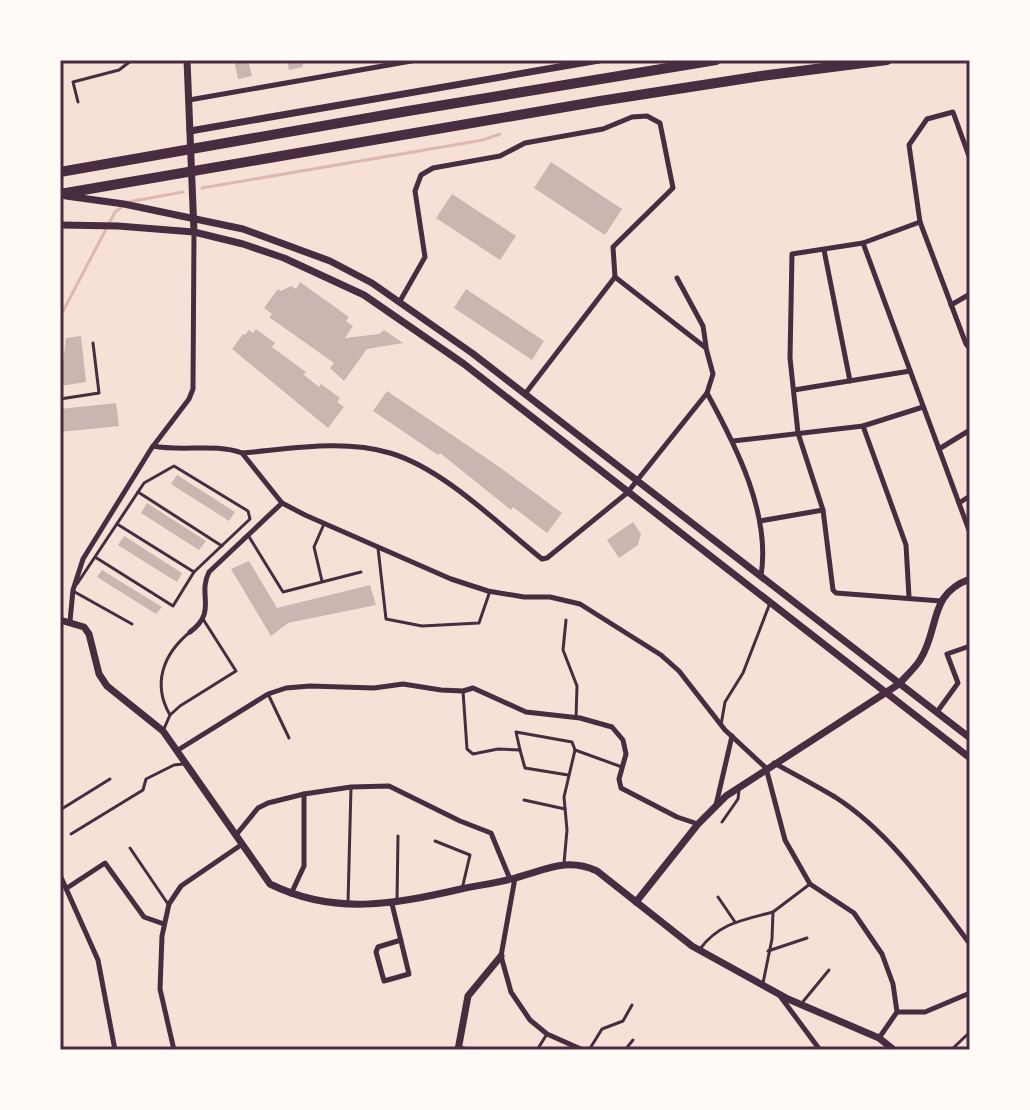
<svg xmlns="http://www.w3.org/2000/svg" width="1030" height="1110" font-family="'Titillium Web',sans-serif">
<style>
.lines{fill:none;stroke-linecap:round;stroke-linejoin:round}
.stream{stroke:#dcb8b0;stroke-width:3}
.building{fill:#ccb4b1}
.service{stroke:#4a2c40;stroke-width:3}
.minor{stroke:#4a2c40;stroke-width:5}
.tertiary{stroke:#4a2c40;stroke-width:7}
.motorway{stroke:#4a2c40;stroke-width:10}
.neatline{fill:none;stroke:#4a2c40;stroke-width:3}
</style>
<rect width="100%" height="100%" fill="#f7e1d7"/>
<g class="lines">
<!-- stream -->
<g class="stream">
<path d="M202 188 483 140 500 134"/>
<path d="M128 202 183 192"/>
<path d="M60 317 115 212 122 207"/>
</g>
</g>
<!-- building -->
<g class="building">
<path d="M234 60H248L252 76 238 79Z"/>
<path d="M287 60H302L303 67 289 70Z"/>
<path d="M551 162 622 209 605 235 534 188Z"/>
<path d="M452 194 516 236 500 260 436 218Z"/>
<path d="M300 282 349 317 346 321 353 326 345 338 379 334 384 330 403 343 367 349 344 381 330 368 334 363 269 317 272 314 264 308 278 289 281 291 291 286 296 289Z"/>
<path d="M466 289 544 341 532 360 454 308Z"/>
<path d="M256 329 275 343 272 347 306 372 304 375 319 387 321 384 340 398 337 402 344 407 328 428 232 349 243 334 245 335 249 330 253 333Z"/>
<path d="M81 336 86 382 60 386 66 338Z"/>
<path d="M387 391 498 466 562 513 547 533 513 507 511 510 440 453 438 455 373 411Z"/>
<path d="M116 403 119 426 60 432V409Z"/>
<path d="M177 475 235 512 229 521 171 484Z"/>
<path d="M147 503 206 541 199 550 141 513Z"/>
<path d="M633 522 641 534 638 545 619 558 607 540Z"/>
<path d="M124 536 182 573 177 582 118 545Z"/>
<path d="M249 561 277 608 370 585 376 605 288 623 271 636 231 569Z"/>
<path d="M102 570 162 607 156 614 97 577Z"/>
</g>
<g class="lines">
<!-- service -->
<g class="service">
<path d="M78 102 73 82 119 70 132 60"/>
<path d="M60 399 99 393 93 343"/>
<path d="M138 492 222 546"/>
<path d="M117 524 194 572"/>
<path d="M248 535 283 592 361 572"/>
<path d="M378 548 386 619 422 626 479 623 490 591"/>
<path d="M322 581 314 547 324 524"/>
<path d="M77 584 144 483 174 466 248 511 250 519 194 572 173 606 95 557"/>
<path d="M73 591 132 624"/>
<path d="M566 620 563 650 577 686 576 718"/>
<path d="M463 691 467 749 473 754 498 749 520 750 516 732 572 742 575 750 564 797 567 830 564 863"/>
<path d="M268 694 289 738"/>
<path d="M170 715C152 684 163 654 190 632"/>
<path d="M721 725 725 702 743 673 770 603"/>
<path d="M163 731 170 715 180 706 236 671 203 619"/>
<path d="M520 750 525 768 568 775"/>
<path d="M575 750 622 767"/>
<path d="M524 800 565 809"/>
<path d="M60 810 110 779"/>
<path d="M722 822 738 799 739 790"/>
<path d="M71 834 143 790 146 779 174 765 183 764"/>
<path d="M435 841 470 855 462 889"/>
<path d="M130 848 168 904"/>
<path d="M718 897 735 922"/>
<path d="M397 900 398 836"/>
<path d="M348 903 351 787"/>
<path d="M700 949C719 923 743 920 773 912"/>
<path d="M768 951 807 938"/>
<path d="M763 983 772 939 773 912 810 884"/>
<path d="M801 1004 829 970"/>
<path d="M460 1047 471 1050"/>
<path d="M537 1050 547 1034"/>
<path d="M589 1050 602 1029 623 1021 632 1005"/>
<path d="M625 1050 633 1040"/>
<path d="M951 1050 970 1032"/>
</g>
<!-- minor -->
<g class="minor">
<path d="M189 100 417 60"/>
<path d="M920 222 966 344 970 349"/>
<path d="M863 243 970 533"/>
<path d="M824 250 850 381"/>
<path d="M677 278 703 326 706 346"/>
<path d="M400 301 425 257 415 191 421 175 433 168 500 156 525 143 603 129 632 117 647 116 660 123 673 188 613 247 615 277 525 394"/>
<path d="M951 305 970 294"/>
<path d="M794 390 910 371"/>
<path d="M707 393C736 446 771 514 761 576"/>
<path d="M863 426 906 545 909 597"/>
<path d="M733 441 863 426 923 407"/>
<path d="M153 446C183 452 214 443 242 453 290 449 343 439 390 453 444 469 498 524 542 559L547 558 627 493 707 393 713 374 706 348 615 277"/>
<path d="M939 449 970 430"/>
<path d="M242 453 282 503 305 515 451 579 488 591 524 597H550L580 604 661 655 679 671 725 730 766 768 785 840 810 884 854 913 882 954 893 984 897 1012 879 1038"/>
<path d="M959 503 970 496"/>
<path d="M760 521 823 510"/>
<path d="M941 601 836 593 833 590 823 510 798 433 790 358 792 254 863 243 920 222 909 145 927 119 953 112 970 159"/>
<path d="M70 621 73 590 83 559 151 449 189 399 193 389 194 232"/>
<path d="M190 632C218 611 197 596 209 572L282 503"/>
<path d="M937 712 958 683 947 654 970 646"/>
<path d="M178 750 268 694 286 688 310 686 374 688 403 684 441 690 463 691 473 688 526 712 580 718 612 727 623 740 626 754 619 779 621 788 677 817 698 824"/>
<path d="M774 763C794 774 815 785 835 797 890 832 931 892 970 944"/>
<path d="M716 805 732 736"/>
<path d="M236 835 258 808 268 803 304 794 351 787 389 786 460 821 491 833 510 879"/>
<path d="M60 875 98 960 115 1050"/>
<path d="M515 878 501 956 511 992 530 1020 547 1034 583 1050"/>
<path d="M67 888 105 863 144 917 164 924"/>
<path d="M291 894 304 866V794"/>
<path d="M392 904 409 974 384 981 376 952 378 947 401 940"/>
<path d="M780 996 820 1050"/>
<path d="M897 1012H925L970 993"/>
<path d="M174 1050 160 989 162 936 169 904 181 886 241 845"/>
</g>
<!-- tertiary -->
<g class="tertiary">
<path d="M187 60 194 232"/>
<path d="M190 131 599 60"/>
<path d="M66 196 124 204 243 229 330 261 372 283 472 353 970 738"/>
<path d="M60 225 118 226 194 232 243 244 284 258 364 295 464 364 970 758"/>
<path d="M60 620 84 627 89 634 99 674 107 686 163 731 270 884C335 916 395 904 461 889 479 885 497 883 515 878 546 870 566 857 597 871L692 946 788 999 879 1038 894 1050"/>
<path d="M636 902 698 824 726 796 899 684C906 676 915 668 920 660 940 628 928 594 970 579"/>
<path d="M458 1050 468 996 501 956"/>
</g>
<!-- motorway -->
<g class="motorway">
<path d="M60 172 408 111 716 60"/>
<path d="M60 194 600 101 761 76 887 60"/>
</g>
</g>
<!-- border -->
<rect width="1030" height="1110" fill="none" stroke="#fffaf5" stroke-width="124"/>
<rect x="62" y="62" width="906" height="986" class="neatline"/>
</svg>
